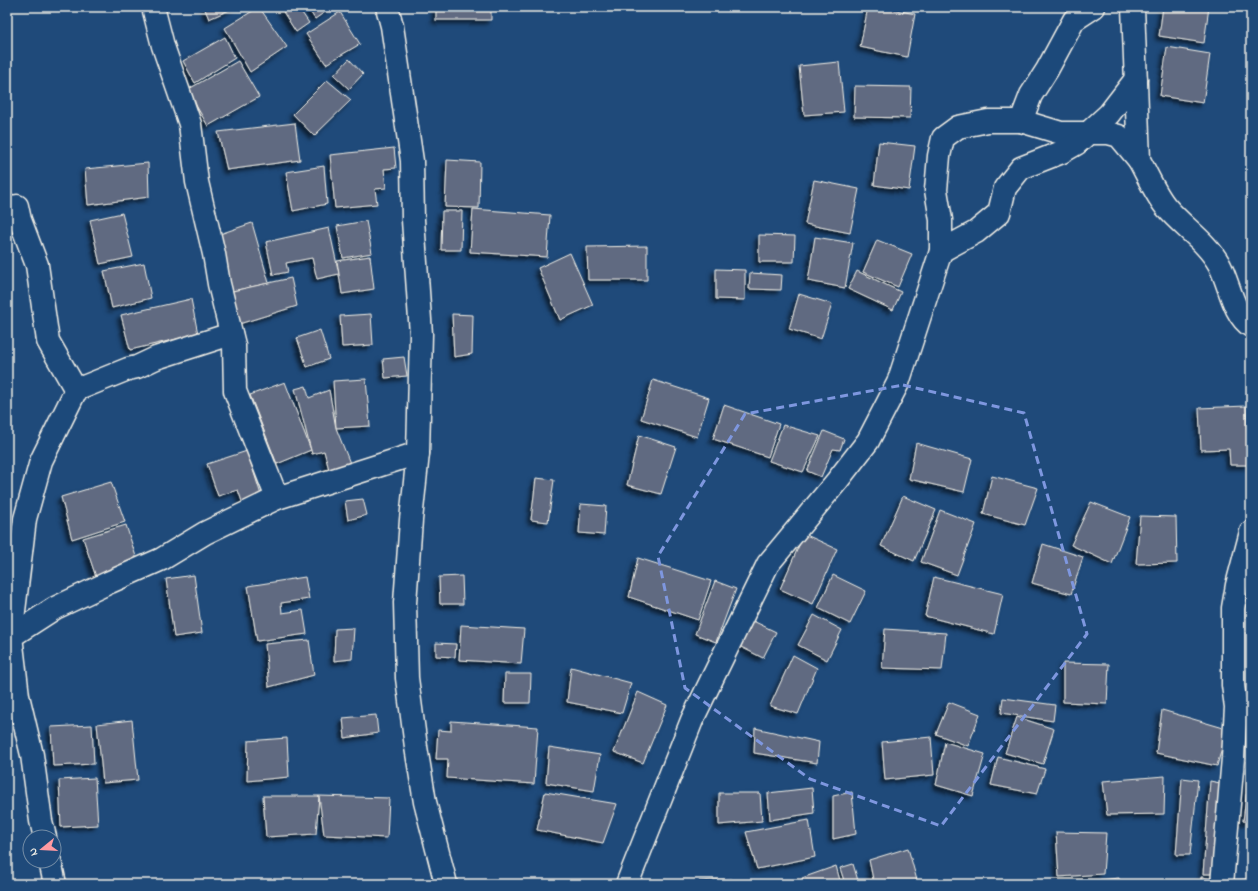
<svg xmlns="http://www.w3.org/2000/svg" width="1258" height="891" font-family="'Indie Flower',sans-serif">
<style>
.building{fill:#606a81;stroke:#f4f1e8;filter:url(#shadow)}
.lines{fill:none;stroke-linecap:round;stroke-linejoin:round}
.minor-casing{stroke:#f4f1e8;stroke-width:25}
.minor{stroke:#1f4a7a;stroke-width:22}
.marked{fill:none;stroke:#7e97df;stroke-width:3;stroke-dasharray:8 5;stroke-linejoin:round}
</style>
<defs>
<filter id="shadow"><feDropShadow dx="-3.5" dy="3.5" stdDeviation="2" flood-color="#0009"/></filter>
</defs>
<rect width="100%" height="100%" fill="#1f4a7a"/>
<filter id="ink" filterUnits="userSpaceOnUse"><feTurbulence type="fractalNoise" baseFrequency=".025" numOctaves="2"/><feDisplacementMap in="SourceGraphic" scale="8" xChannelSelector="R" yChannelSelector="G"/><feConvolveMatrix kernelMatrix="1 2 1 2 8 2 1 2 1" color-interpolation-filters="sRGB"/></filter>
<g filter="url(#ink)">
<!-- building -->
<g class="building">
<path d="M204 7H236L209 19Z"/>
<path d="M259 7 287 47 250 72 225 28Z"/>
<path d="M280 7H298L309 23 296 32Z"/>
<path d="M307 7H332L315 19Z"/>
<rect x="436" y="7" width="55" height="13"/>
<path d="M868 7H882L915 14 907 57 860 47Z"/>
<path d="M1163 7H1209L1204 43 1159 36Z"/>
<path d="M340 12 360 44 326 64 306 34Z"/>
<path d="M225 37 235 58 195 83 183 61Z"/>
<path d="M1167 47 1210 54 1203 103 1160 96Z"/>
<path d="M349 59 363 74 349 89 334 75Z"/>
<path d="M238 61 259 97 208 126 187 90Z"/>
<path d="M839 62 844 112 804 115 799 66Z"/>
<path d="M327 80 351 100 314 136 293 114Z"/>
<path d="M855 86 911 87 910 118 854 117Z"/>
<path d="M295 123 300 160 227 170 218 132Z"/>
<path d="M879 142 915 146 909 190 874 185Z"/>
<path d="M394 148 396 168 384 169 386 188 375 189 377 204 335 208 330 155Z"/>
<path d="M447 160 480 162 479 208 445 207Z"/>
<path d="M148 163 149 197 88 205 85 169Z"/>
<path d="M324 166 327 204 293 211 286 172Z"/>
<path d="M814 180 859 189 850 233 805 224Z"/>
<path d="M473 209 550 215 547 257 470 252Z"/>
<path d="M442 211H462L461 250H441Z"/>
<path d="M122 213 133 257 100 264 90 220Z"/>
<path d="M366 221 372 253 343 258 337 226Z"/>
<path d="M252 223 269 283 228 292 217 235Z"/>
<path d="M329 228 339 274 317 279 312 258 286 263 288 272 273 275 266 242Z"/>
<path d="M759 235 795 236 794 262H759Z"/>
<path d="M815 237 853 243 845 288 808 281Z"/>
<path d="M877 240 912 254 898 287 863 272Z"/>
<path d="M647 246V280H588L587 247Z"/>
<path d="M570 253 593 305 560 320 538 268Z"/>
<path d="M370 256 374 289 342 294 337 261Z"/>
<path d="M144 263 151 298 112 308 104 271Z"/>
<path d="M716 269 745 270V300L716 299Z"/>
<path d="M857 271 901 292 893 310 848 289Z"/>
<path d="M750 273 782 275 781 290 749 289Z"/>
<path d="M291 278 297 306 239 324 228 292Z"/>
<path d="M799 294 832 304 821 339 789 329Z"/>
<path d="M191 299 198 334 130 350 121 315Z"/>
<path d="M371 314 373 345 342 347 340 316Z"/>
<path d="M452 314 473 315 472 354 454 357Z"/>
<path d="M320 330 329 359 307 367 297 338Z"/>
<path d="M404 357 407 376 385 378 383 359Z"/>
<path d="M366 379 370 426 336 428 333 381Z"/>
<path d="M653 380 709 398 697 437 641 419Z"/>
<path d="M285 382 311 450 277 464 250 395Z"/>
<path d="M306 386 309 398 329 390 336 428 353 471 331 477 324 451 312 454 295 389Z"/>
<path d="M724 405 779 424 768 457 713 439Z"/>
<path d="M1246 406 1249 465H1230L1229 449 1201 450 1199 408Z"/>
<path d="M783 425 820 436 803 472 769 461Z"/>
<path d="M824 431 844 439 840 450 833 449 821 477 807 471Z"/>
<path d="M639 435 676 447 661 494 627 485Z"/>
<path d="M916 443 972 459 964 492 909 479Z"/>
<path d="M247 451 263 501 244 507 238 490 218 496 207 464Z"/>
<path d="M992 476 1038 488 1025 525 983 514Z"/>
<path d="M536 478 554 480 548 522 531 520Z"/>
<path d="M111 482 125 522 72 539 61 497Z"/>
<path d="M903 496 936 510 914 561 881 546Z"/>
<path d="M363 499 367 515 348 520 345 501Z"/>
<path d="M1091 502 1130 517 1112 564 1071 545Z"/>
<path d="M581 504 606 506 604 535 579 533Z"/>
<path d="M940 510 976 524 957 575 921 562Z"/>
<path d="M1140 516 1176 517 1177 563 1136 564Z"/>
<path d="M126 525 138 563 96 577 83 538Z"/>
<path d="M804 534 837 549 813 604 780 589Z"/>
<path d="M1043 544 1083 557 1071 594 1032 583Z"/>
<path d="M638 558 711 581 698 620 629 597Z"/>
<path d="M194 575 202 633 174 637 166 579Z"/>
<path d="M833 575 866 591 850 624 818 608Z"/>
<path d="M462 576 463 604H440L439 577Z"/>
<path d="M305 577 309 599 281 603 282 613 303 610 307 634 257 641 248 586Z"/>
<path d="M934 577 1003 594 994 634 925 616Z"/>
<path d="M715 581 736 589 716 642 695 634Z"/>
<path d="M814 615 842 630 827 660 798 645Z"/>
<path d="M751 620 776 632 763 658 739 646Z"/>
<path d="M461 625 524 629 521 664 459 660Z"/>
<path d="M354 628 352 659 334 661 335 629Z"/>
<path d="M885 629 946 633 942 670 882 668Z"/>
<path d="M309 640 314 675 269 687 265 644Z"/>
<path d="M436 643 456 644 455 657 436 656Z"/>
<path d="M793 655 817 668 798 714 770 706Z"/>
<path d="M1063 663 1109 664 1107 704 1063 702Z"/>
<path d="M571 667 631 683 622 713 567 702Z"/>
<path d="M505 674H531L530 703H504Z"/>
<path d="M638 692 667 705 643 763 614 752Z"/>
<path d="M1003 698 1055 705 1053 721 1001 713Z"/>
<path d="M949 702 980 714 968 746 936 734Z"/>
<path d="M1162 710 1227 729 1217 766 1156 753Z"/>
<path d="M376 715 378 733 345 738 343 718Z"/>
<path d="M1017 717 1054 729 1043 764 1005 753Z"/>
<path d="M132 720 138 780 103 783 97 724Z"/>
<path d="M451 721 538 727 534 784 447 778 448 759H436L438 730 451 731Z"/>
<path d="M92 725 94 764 53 766 51 727Z"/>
<path d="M755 728 819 742 817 763 754 753Z"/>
<path d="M931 737 934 775 885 780 882 742Z"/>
<path d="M287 738 289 777 247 781 248 741Z"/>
<path d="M945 742 985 754 973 796 936 785Z"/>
<path d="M549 747 600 755 594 791 546 783Z"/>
<path d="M998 757 1045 769 1037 794 991 785Z"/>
<path d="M1249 774H1251V822L1243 821Z"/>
<path d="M1165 776 1164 814 1107 815 1103 781Z"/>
<path d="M95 778 98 825 61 827 59 780Z"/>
<path d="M1182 778 1198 780 1190 855H1176Z"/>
<path d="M1210 781 1225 784 1217 874H1203Z"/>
<path d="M812 788 814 813 770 820 768 793Z"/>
<path d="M545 792 617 804 603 843 537 830Z"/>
<path d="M852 792 856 834 833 839V796Z"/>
<path d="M719 793H760L762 821 719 825Z"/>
<path d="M263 796H319L316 834 266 837Z"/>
<path d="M319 796 389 798 387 838 324 835Z"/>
<path d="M809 820 815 857 757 869 746 832Z"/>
<path d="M1056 832 1106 833 1103 874 1059 877Z"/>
<path d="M908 848 918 884H874L869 860Z"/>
<path d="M853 864 859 884H845L840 868Z"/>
<path d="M836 866 841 884H804L802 878Z"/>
<path d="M1249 875H1251V884H1233V880L1250 879Z"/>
<path d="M1201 877 1216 879 1215 884H1201Z"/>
<path d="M1119 878 1120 884H1101L1100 880Z"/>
<path d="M732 879V884H699V881Z"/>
</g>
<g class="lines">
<!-- minor casing -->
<g class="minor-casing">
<g id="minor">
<path d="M153 7 163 46 190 124 197 182 214 254 219 284 234 345 235 391 277 498"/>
<path d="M387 7 392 26 412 161 413 220 421 334 418 453 411 520 405 603 407 678 416 747 425 802 446 884"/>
<path d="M1133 7 1139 160C1147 174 1156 196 1167 208 1183 227 1207 242 1219 264 1229 282 1233 315 1251 326"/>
<path d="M1021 121 1061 133H1108L1119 136 1139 160"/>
<path d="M7 209 17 206 20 220 37 265 48 341 76 390 128 369 137 367 156 358 231 334"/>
<path d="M941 251 976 232 999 213 1005 188 1021 168 1062 152 1076 144 1109 114 1136 79"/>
<path d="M7 639 55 608 110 582 162 559 205 533 277 498 418 453"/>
<path d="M45 837 41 821 32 755 18 696 11 636 25 519 41 461 76 390"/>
<path d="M50 861 55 884"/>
<path d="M627 884 692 720 768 564 837 481 868 441 898 383 941 251V220L936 190 939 156 943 138 958 127 988 121H1021L1031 95 1047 70 1074 20 1094 7"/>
<path d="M1222 884 1233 758 1236 707 1233 685V608L1237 585 1251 532"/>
</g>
</g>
<!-- minor -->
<use href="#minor" class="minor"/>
</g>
</g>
<!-- marked area -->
<path class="marked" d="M903 385 1024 413 1087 634 941 826 810 779 685 688 658 556 745 414Z"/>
<!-- margin -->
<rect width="1258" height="891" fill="none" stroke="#1f4a7a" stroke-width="24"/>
<rect x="12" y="12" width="1234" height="867" fill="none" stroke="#f4f1e8" stroke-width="1.5" filter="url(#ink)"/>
<!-- north arrow -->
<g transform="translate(42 849) rotate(252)"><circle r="19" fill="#1f4a7a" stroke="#748da6"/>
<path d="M0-3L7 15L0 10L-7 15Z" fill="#ff9aa2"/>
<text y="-6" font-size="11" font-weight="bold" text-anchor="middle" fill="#f4f1e8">N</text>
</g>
</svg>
